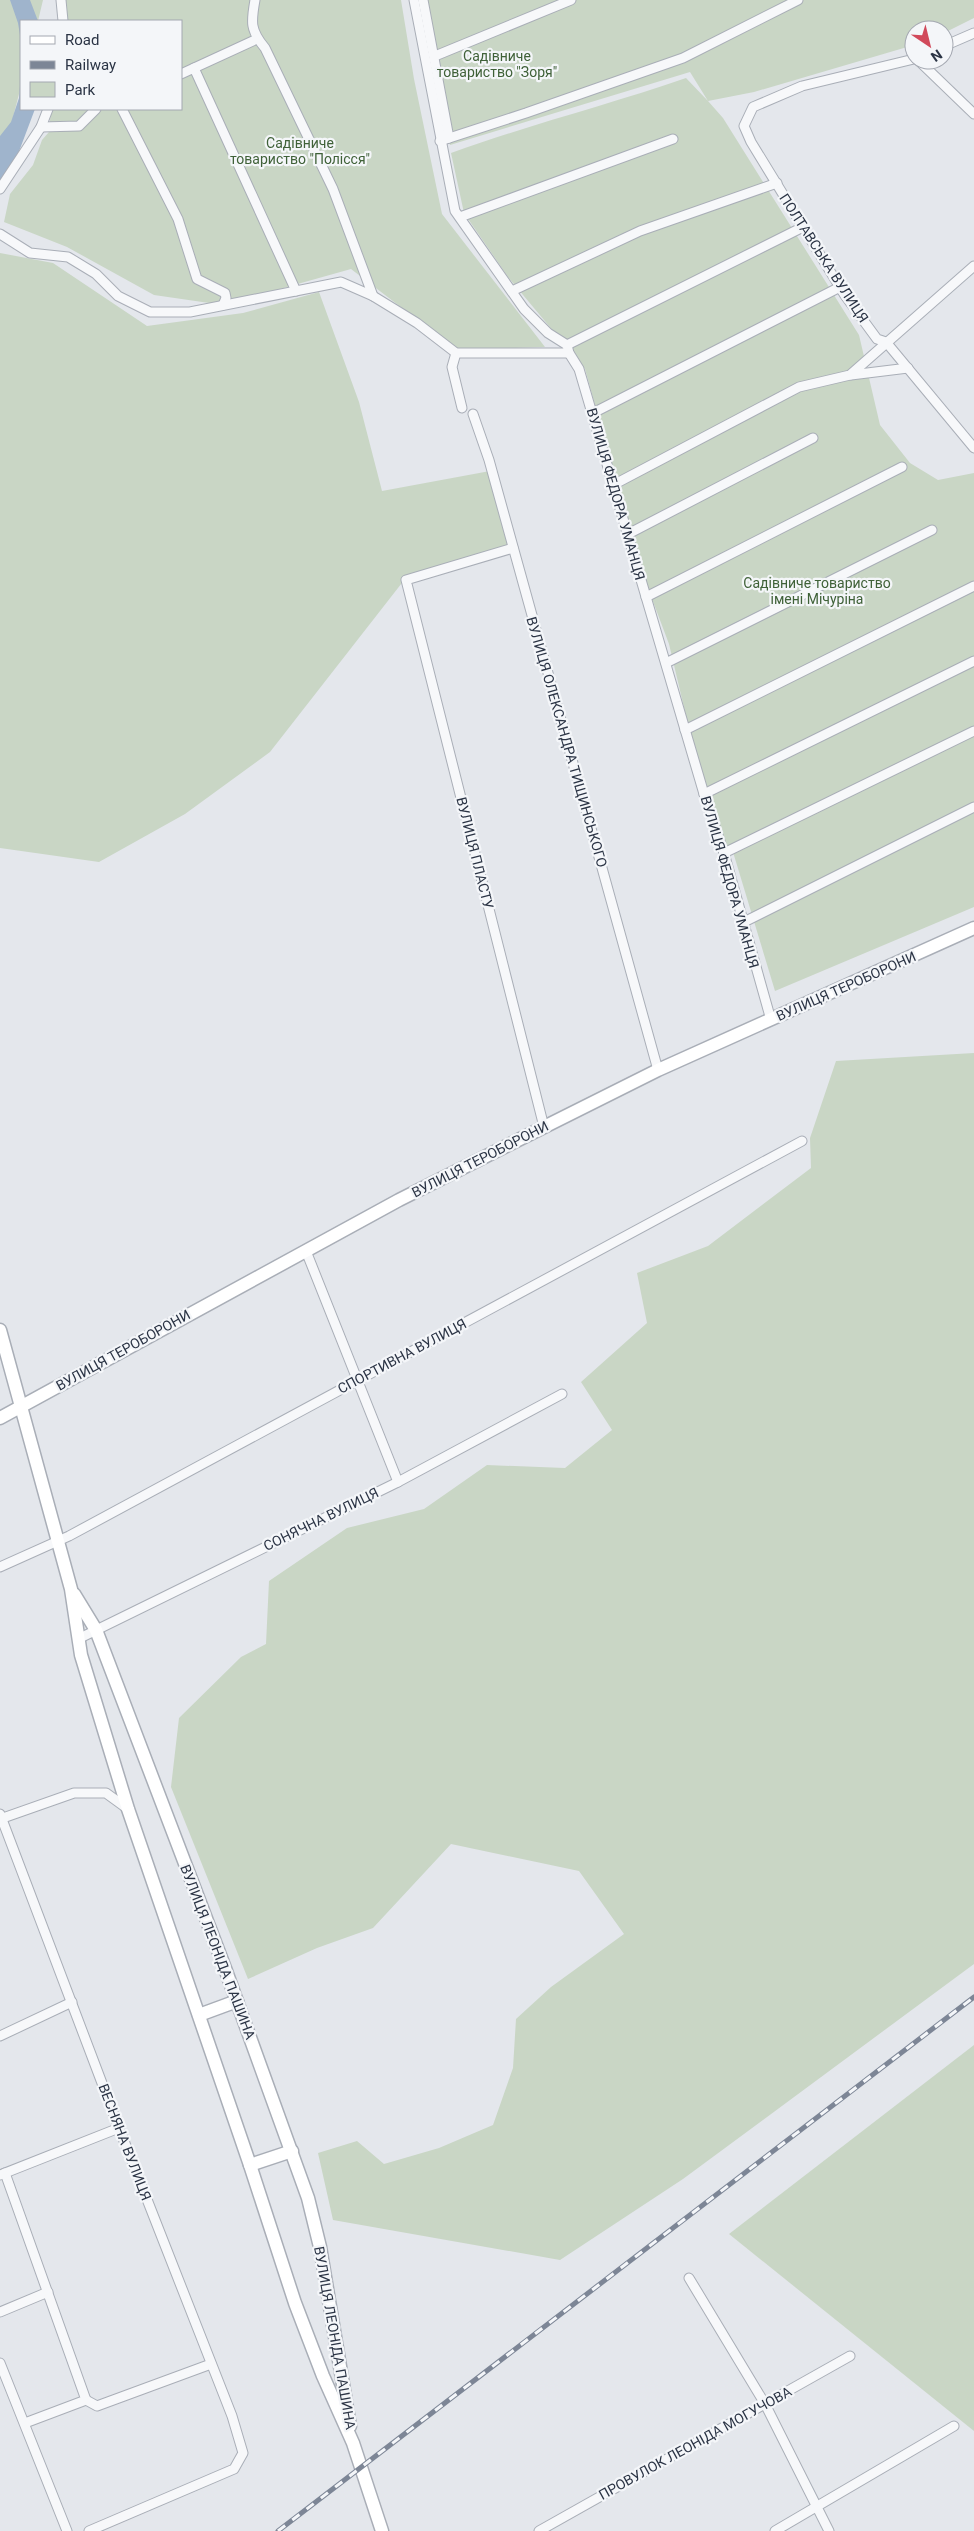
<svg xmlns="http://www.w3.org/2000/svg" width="974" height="2531" font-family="Roboto,sans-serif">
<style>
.green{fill:#c9d6c5}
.water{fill:#9fb4cc}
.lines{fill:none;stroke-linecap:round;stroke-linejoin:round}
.street-casing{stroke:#a9aeb7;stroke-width:11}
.secondary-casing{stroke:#a9aeb7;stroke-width:15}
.street{stroke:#f7f8fa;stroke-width:9}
.secondary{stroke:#fff;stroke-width:12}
.rail-casing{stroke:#7d8696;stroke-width:5}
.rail{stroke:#f4f6f9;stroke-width:3;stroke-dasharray:9;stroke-linecap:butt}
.labels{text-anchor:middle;stroke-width:4.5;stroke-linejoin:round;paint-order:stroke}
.park-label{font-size:14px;fill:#3f6138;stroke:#f4f6f9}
.street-label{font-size:14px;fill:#2b3445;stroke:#f4f6f9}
</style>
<rect width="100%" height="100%" fill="#e4e7ec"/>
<!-- green -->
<g class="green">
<path d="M0 0H43L38 21H21V86L0 169Z"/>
<path d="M62 0H401L414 79 442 214 545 347 457 350 351 269 223 305 154 295 67 247 4 222 10 194 33 165 42 140 49 132 51 109H181V21H60Z"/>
<path d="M419 0H974V18L944 33V30H914V45L754 92 708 101 723 118 859 335 880 425 910 463 938 480 974 473V907L775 991 733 852 723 846 718 820 691 737 669 644 640 567 585 369 508 277 464 213 451 153C528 125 608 105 686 78L708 101 690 72 450 145Z"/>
<path d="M0 253 53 263 147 326 243 313 319 292 359 402 382 491 490 471 511 547 405 579 270 752 185 814 99 862 0 848Z"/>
<path d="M974 1053V1964L683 2179 560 2260 333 2220 318 2153 357 2141 384 2164 439 2148 493 2125 513 2068 516 2019 551 1987 624 1934 579 1871 451 1844 373 1928 317 1948 248 1979 171 1787 179 1718 241 1657 266 1644 269 1581 347 1528 424 1509 487 1465 565 1468 612 1430 581 1382 647 1323 637 1273 708 1246 811 1168 810 1138 836 1061Z"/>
<path d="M974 2045V2431L729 2234Z"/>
</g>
<!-- water -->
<g class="water">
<path d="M10 0H30L38 21H21V41L18 23Z"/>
<path d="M21 74V109H35L12 170 0 183V136L11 122 19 98Z"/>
</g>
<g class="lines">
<!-- street casing -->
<g class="street-casing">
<g id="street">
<path d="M61 0 63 21"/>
<path d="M255 0C251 22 250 30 265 48L333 189 373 296"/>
<path d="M414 0 455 211 524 309 548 333 567 345 569 353 579 369 704 794 724 853 771 1020"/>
<path d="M423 0 449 138"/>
<path d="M944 46 974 33"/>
<path d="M435 56 571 0"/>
<path d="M914 59 802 86 753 107 744 126 751 142 844 294 877 339 886 342 974 448"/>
<path d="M918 60 974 114"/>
<path d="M194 68 296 291"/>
<path d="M181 74 257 39"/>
<path d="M122 109 178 219 197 279 225 293 226 298 223 305"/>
<path d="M41 127 79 126 96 109"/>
<path d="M440 141 526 113 683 58 798 0"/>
<path d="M0 189 41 127 48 109"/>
<path d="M460 217 673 139"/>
<path d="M0 234 30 253 68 257 96 274 118 296 150 312H190L341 282 373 296 417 323 456 353H569"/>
<path d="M512 291 640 231 777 183"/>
<path d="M567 345 803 227"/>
<path d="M456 353 452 367 462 408"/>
<path d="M851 375 908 368"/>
<path d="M593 413 840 287"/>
<path d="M473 414 489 460 658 1070"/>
<path d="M613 485 799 387 850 375 974 266"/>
<path d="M628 534 813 438"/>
<path d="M513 548 406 580 544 1127"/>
<path d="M646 597 902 467"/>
<path d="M666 663 932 530"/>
<path d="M685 730 974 586"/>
<path d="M704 794 974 661"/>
<path d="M724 853 974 731"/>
<path d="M742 923 974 807"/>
<path d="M306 1251 398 1482"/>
<path d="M0 1567 69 1536 802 1141"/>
<path d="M78 1639 398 1482 562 1394"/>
<path d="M0 1814 119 2128 232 2416 243 2453 234 2469 89 2531"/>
<path d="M0 1819 74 1793H106L128 1809"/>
<path d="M0 2036 72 2002"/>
<path d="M5 2173 86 2400 25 2423"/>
<path d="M0 2175 119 2128"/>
<path d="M689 2278 765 2404 829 2531"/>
<path d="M0 2312 48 2292"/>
<path d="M0 2363 67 2531"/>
<path d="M86 2400 97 2406 211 2364"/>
<path d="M539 2531 850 2356"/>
<path d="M775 2531 954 2426"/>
</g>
</g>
<!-- secondary casing -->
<g class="secondary-casing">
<g id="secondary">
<path d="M0 1330 71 1589 81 1655 128 1809 250 2165 295 2303 323 2376 353 2443 382 2531"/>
<path d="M0 1418 399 1200 544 1127 658 1070 974 928"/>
<path d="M74 1594 96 1630 226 1971 308 2198 320 2247 350 2426"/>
<path d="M199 2015 237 2001"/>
<path d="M250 2165 292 2151"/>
</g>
</g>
<!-- street -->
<use href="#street" class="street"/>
<!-- secondary -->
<use href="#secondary" class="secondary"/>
<!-- rail casing -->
<g class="rail-casing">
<path id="rail" d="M278 2531 974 1997"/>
</g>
<!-- rail -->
<use href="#rail" class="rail"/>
</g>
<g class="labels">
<!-- park labels -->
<g class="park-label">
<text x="497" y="61">Садівниче<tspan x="497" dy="16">товариство "Зоря"</tspan></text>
<text x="300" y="148">Садівниче<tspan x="300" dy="16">товариство "Полісся"</tspan></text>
<text x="817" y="588">Садівниче товариство<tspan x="817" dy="16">імені Мічуріна</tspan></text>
</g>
<!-- street labels -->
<g class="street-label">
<text transform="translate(824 258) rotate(57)" y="5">ПОЛТАВСЬКА ВУЛИЦЯ</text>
<text transform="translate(616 494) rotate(74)" y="5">ВУЛИЦЯ ФЕДОРА УМАНЦЯ</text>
<text transform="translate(567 742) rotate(74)" y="5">ВУЛИЦЯ ОЛЕКСАНДРА ТИЩИНСЬКОГО</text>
<text transform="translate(475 853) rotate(76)" y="5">ВУЛИЦЯ ПЛАСТУ</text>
<text transform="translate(730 882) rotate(74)" y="5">ВУЛИЦЯ ФЕДОРА УМАНЦЯ</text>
<text transform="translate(846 986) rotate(-24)" y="5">ВУЛИЦЯ ТЕРОБОРОНИ</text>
<text transform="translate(480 1159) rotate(-27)" y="5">ВУЛИЦЯ ТЕРОБОРОНИ</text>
<text transform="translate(123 1350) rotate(-29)" y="5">ВУЛИЦЯ ТЕРОБОРОНИ</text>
<text transform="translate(402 1356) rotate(-28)" y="5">СПОРТИВНА ВУЛИЦЯ</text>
<text transform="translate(321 1519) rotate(-26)" y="5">СОНЯЧНА ВУЛИЦЯ</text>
<text transform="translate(218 1952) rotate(69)" y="5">ВУЛИЦЯ ЛЕОНІДА ПАШИНА</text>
<text transform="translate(125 2142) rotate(69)" y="5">ВЕСНЯНА ВУЛИЦЯ</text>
<text transform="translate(335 2338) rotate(80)" y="5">ВУЛИЦЯ ЛЕОНІДА ПАШИНА</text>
<text transform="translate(695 2443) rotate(-29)" y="5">ПРОВУЛОК ЛЕОНІДА МОГУЧОВА</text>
</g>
</g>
<!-- legend -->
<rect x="20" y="20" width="162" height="90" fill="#f4f6f9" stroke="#a4a8b1"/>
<rect x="30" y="36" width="25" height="8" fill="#ffffff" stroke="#a4a8b1"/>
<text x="65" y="45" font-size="15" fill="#2b3445">Road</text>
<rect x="30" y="61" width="25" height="8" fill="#7d8696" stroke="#a4a8b1"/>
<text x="65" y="70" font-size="15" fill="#2b3445">Railway</text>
<rect x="30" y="82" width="25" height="15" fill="#c9d6c5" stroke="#a4a8b1"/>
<text x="65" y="95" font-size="15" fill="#2b3445">Park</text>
<!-- north arrow -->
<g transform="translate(929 45) rotate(145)"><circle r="24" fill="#f4f6f9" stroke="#a4a8b1"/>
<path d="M0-4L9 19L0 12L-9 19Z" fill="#d1495b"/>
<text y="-8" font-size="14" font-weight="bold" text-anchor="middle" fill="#2b3445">N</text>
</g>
</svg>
